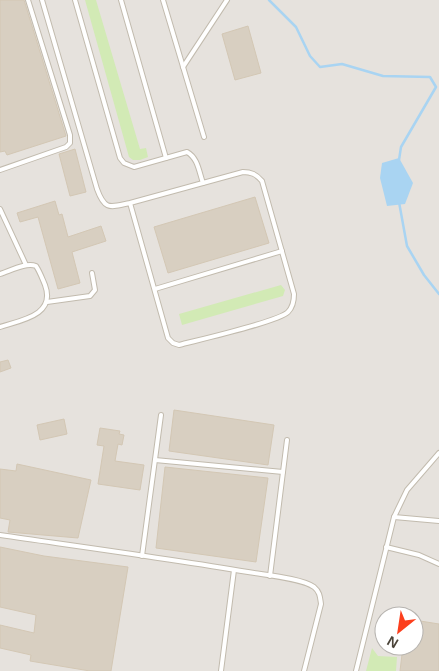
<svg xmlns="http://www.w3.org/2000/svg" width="439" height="671" font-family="Arial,sans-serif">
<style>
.industrial{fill:#e6e2dd;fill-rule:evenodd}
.green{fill:#d2eab5}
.water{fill:#a9d4f2}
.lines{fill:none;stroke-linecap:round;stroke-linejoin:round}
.stream{stroke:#a9d4f2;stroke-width:2.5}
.building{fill:#d8cfc1;stroke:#d3c7b4}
.lane-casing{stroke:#c2bbae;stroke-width:6}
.lane{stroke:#fff;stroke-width:4}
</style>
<rect width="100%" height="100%" fill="#f6f3ec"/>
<!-- industrial -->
<path class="industrial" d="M0 0H439V671H0ZM384 616H414V646H384Z"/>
<!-- green -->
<g class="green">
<path d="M85 0H96L140 149 146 148 148 157 140 160H133L129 157Z"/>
<path d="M281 285 285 290 283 296 182 325 179 314Z"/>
<path d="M372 648 378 656 397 657 396 671H366Z"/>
</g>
<!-- water -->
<path class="water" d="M399 158 413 183 405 204 387 206 380 178 382 163Z"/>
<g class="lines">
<!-- stream -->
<g class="stream">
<path d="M269 0 296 27 310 56 320 67 342 64 383 76 430 77 436 87 401 147 399 160"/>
<path d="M399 202 407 246 424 275 439 294"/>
</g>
</g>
<!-- building -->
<g class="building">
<path d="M0 0H24L66 136 7 155 5 151 0 152Z"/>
<path d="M248 26 261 73 235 80 222 34Z"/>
<path d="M75 149 86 192 70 196 59 154Z"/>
<path d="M255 197 269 243 168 273 154 227Z"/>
<path d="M55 201 59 215 62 214 68 237 101 226 106 241 72 252 80 283 58 289 38 217 20 222 17 213Z"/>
<path d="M8 360 11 368 0 372V362Z"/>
<path d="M174 410 274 425 268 465 169 451Z"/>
<path d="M64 419 67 434 40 440 37 425Z"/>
<path d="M100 428 120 431 119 434 124 435 122 445 118 444 115 461 144 465 140 490 98 484 104 446 97 445Z"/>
<path d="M17 464 91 480 78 538 8 532 10 520 0 518V469L16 471Z"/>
<path d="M165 467 268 478 256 562 156 548Z"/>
<path d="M0 547 44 556 128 567 111 671H90L30 661 31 655 0 648V625L34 633 36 615 0 607Z"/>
<path d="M414 620 439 624V671H400L403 646H414Z"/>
</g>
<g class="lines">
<!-- lane casing -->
<g class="lane-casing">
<g id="lane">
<path d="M42 0 97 189C105 211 110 207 130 203L243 172C251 172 256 174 262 181L294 294C294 301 293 307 288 312 278 322 198 340 179 345L173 343 168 338 130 203"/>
<path d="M75 0 120 158 124 163 134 167 187 152C198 158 199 172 203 183"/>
<path d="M121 0 166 158"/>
<path d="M163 0 204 137"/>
<path d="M183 67 227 0"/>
<path d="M0 170 66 147 70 143V135L28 0"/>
<path d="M0 209 26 265"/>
<path d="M0 274C10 271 26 262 36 266 40 272 42 278 45 285 56 315 22 320 0 327"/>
<path d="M155 289 282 251"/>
<path d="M47 302 90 296 95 290 92 273"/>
<path d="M155 460 283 472"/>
<path d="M394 517 439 521"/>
<path d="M0 535C83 547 165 558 248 572 264 575 301 578 314 587 320 592 320 597 321 604L304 671"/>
<path d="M386 547 419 555 439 564"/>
<path d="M142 556 161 415"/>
<path d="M270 576 287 440"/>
<path d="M221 671 234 570"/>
<path d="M356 671 394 517 407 490 439 453"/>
</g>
</g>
<!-- lane -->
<use href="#lane" class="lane"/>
</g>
<!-- north arrow -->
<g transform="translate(399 631) rotate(210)"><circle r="24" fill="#ffffff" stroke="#b7b4b0"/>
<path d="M0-4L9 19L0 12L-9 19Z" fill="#fc3f1d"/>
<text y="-8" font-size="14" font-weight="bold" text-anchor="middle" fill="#4b4439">N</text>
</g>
</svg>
